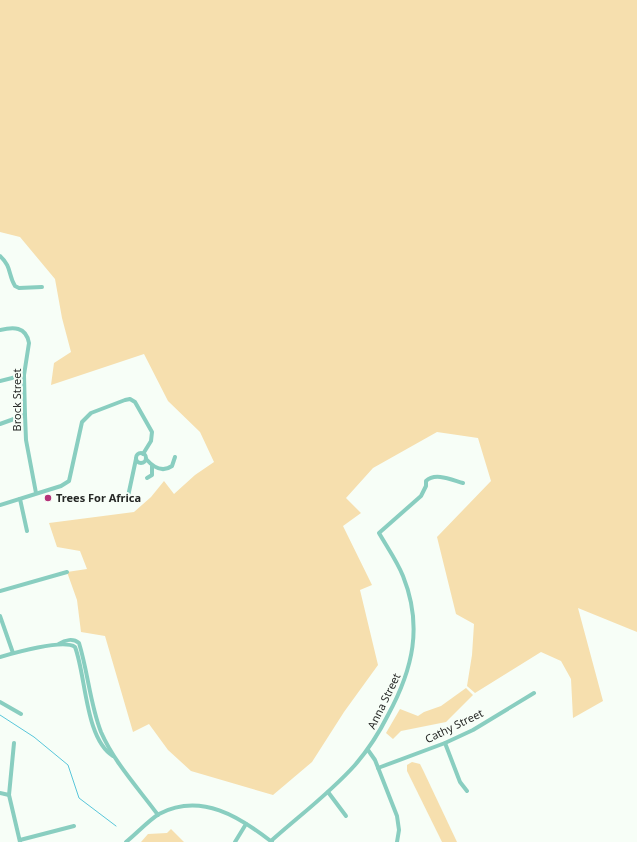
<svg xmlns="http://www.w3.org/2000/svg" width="637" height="842" font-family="'Noto Sans',sans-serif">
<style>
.green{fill:#f6dfae}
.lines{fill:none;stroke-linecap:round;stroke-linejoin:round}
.stream{stroke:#58c6da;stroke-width:1}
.minor{stroke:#89cec0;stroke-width:4}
.poi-dot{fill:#b53279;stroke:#f7fef7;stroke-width:1.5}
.labels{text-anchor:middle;stroke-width:4;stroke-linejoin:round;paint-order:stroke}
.street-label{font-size:11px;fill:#262826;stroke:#f7fef7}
.poi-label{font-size:11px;font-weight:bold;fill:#262826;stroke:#f7fef7;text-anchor:start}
</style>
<rect width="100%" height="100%" fill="#f7fef7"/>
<!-- green -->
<g class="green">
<path d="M0 0H637V632L578 608 603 701 573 718 571 679 561 661 541 652 475 693 467 686 472 655 474 624 456 614 437 537 491 481 478 438 437 432 373 468 346 498 361 513 343 526 372 585 360 590 378 665 344 712 312 762 273 795 191 771 168 750 149 724 133 732 105 636 81 632 77 600 67 572 87 569 80 551 57 547 49 523 134 512 151 497 164 481 174 494 195 475 214 462 200 432 168 401 144 354 51 385 54 363 71 352 62 318 55 279 20 237 0 232Z"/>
<path d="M466 688 473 695 446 722 401 731 393 739 386 733 400 709 418 716 424 712 441 706Z"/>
<path d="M412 762 420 764 423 770 457 842H442L407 771V765Z"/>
<path d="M171 829 184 842H141L148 834 167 833Z"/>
</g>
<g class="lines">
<!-- stream -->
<path class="stream" d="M0 715 34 737 68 765 79 798 116 826"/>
<!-- minor -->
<g class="minor">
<path d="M0 256C12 267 8 275 15 286L19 288 42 287"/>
<path d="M0 330C13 327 26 326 29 343L24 375 25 415 26 440 36 493"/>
<path d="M0 381 24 375"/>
<path d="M0 424 25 415"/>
<circle cx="141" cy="458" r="5"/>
<path d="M146 459C153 467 162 473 172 466L175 457"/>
<path d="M147 478 152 475V466"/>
<path d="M20 499 27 531"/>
<path d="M127 501 136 459"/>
<path d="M0 505 61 486 69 481 82 422 91 413 125 400 130 399 135 402 152 432 151 441 143 454"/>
<path d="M0 591 67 572"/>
<path d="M0 616 13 653"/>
<path d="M59 644C65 640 73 638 79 643 88 672 90 704 101 732 114 762 138 788 158 815"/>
<path d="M0 657C14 653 64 639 75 647 86 675 85 739 113 756"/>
<path d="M0 702 21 714"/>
<path d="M14 743 9 795 20 842"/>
<path d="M445 743 460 782 467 791"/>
<path d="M368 750 375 760 397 816 399 830 397 842"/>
<path d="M378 768 445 743 473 730 534 693"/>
<path d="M328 792 346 816"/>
<path d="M0 793 9 795"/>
<path d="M20 840 74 826"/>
<path d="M271 841C299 816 330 793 355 765 368 750 379 733 388 715 413 669 423 626 403 576 397 561 387 547 379 533L421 496 426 486V481C435 472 452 480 463 483"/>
<path d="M126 842C136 834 149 820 159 814 201 792 240 817 272 842"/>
<path d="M235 842 246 824"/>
</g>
</g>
<!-- markers -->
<circle class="poi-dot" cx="48" cy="498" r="4"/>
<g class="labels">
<!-- street labels -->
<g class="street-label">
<text transform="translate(17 400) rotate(-90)" y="4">Brock Street</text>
<text transform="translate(384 701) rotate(-64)" y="4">Anna Street</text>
<text transform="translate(454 726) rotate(-26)" y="4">Cathy Street</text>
</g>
<!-- poi labels -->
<g class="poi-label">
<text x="56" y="502">Trees For Africa</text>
</g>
</g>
</svg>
